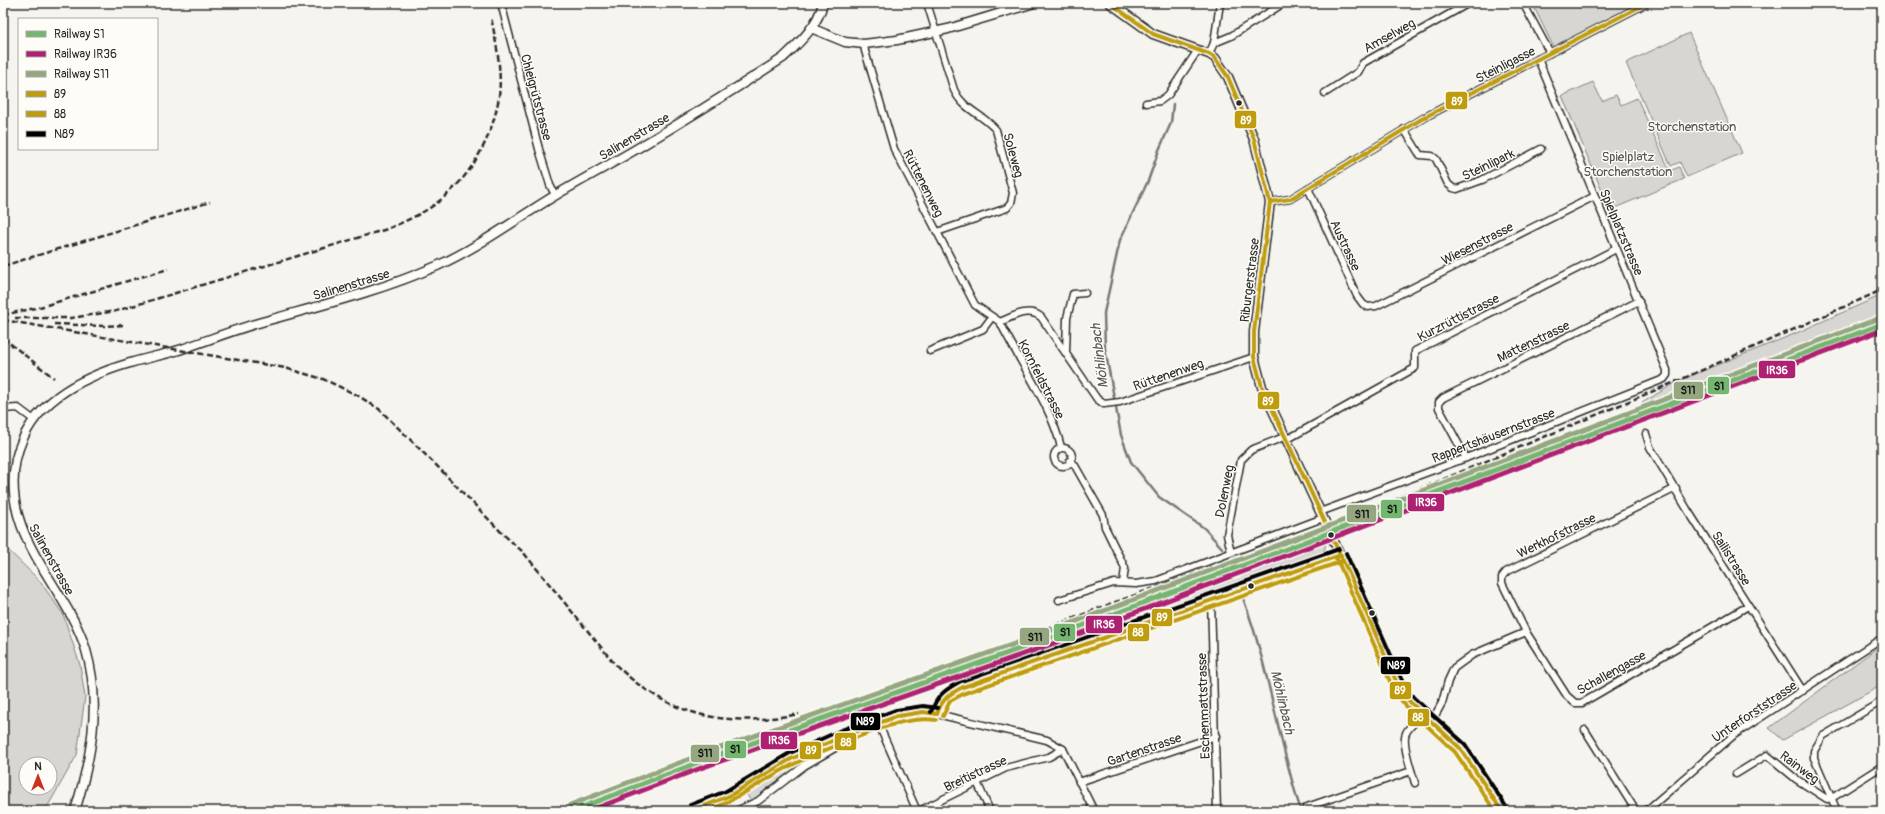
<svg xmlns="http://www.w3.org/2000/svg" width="1885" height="814" font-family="Pangolin,sans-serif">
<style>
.green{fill:#d7d6d2;stroke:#81807e;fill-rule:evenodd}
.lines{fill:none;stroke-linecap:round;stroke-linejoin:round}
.stream{stroke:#797877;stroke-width:2.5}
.minor-casing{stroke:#2b2b2b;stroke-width:9}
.tertiary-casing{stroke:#2b2b2b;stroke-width:11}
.minor{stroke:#fdfcf7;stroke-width:6}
.tertiary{stroke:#fdfcf7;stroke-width:8}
.rail{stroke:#2b2b2b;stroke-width:2.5;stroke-dasharray:6 3;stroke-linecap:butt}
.bus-1-casing{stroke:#fdfcf7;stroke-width:7}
.bus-2-casing{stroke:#fdfcf7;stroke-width:7}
.bus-3-casing{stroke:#fdfcf7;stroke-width:7}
.bus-1{stroke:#bf9c0d;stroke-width:4}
.bus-2{stroke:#bf9c0d;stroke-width:4}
.bus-3{stroke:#000;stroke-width:4}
.rail-1-casing{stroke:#fdfcf7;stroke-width:8}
.rail-2-casing{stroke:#fdfcf7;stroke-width:8}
.rail-3-casing{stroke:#fdfcf7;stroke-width:8}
.rail-1{stroke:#74b56f;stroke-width:5}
.rail-2{stroke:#ae2071;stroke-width:5}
.rail-3{stroke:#95a780;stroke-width:5}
.bus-dot{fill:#2b2b2b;stroke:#fdfcf7;stroke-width:1.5}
.labels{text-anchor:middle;stroke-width:3;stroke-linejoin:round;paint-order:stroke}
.street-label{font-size:13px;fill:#2b2b2b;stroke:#fdfcf7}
.park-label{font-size:13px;fill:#565655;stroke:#fdfcf7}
.water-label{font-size:14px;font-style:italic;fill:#585857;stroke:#fdfcf7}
.line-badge{stroke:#fdfcf7;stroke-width:1.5}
.badge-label{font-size:11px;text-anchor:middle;font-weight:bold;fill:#fff}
.pale-badge-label{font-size:11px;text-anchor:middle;font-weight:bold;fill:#111}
</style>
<rect width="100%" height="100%" fill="#f5f4ef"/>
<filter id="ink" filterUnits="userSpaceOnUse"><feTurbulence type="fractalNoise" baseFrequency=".025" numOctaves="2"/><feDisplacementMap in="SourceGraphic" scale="8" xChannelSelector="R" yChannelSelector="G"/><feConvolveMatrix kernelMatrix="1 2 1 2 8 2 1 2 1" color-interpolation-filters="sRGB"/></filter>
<g filter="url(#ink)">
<!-- green -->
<g class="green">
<path d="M1532 3H1655L1557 54Z"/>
<path d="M1689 33 1742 153 1687 177 1680 162 1671 166 1626 63Z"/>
<path d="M1593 82 1602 101 1616 95 1621 105 1637 98 1670 171 1679 167 1684 179 1610 210 1562 96Z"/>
<path d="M1882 295V318L1644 407 1642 403 1678 381 1794 334Z"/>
<path d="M1326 543C1324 559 1312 560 1299 565L1024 662 952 685Z"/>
<path d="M3 545 39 580 63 614 80 665 85 697 77 755 45 811H3ZM26 764H50V788H26Z"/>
<path d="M1882 644V685L1783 740 1769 728Z"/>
<path d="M819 754 766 789 761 796 751 801 745 792 802 760Z"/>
</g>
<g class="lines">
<!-- stream -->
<g class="stream">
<path d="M1173 104 1171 123 1159 150 1148 181 1120 240 1104 313 1105 349 1121 435 1131 462 1159 497 1204 528 1223 549"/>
<path d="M1243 598C1269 667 1278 741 1301 811"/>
</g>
<!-- minor casing -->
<g class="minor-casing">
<g id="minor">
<path d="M501 3 539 149 550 185 555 195"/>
<path d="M927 3 954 90C963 110 983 114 996 130L1013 193 1011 203 1007 208 937 232"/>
<path d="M1523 3 1550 53"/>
<path d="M1214 43 1231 36 1284 3"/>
<path d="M864 44 865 51 894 149 975 305 1000 322C1014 316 1028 307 1041 317L1097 399 1104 404 1120 402 1254 357"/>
<path d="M1209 54 1214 43 1220 3"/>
<path d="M1325 93 1358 72 1363 63 1469 3"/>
<path d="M1146 103 1160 101 1168 95 1198 50"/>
<path d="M1404 129 1420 155 1432 156 1436 159 1448 184 1453 188 1457 189 1482 180 1541 149"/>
<path d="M1308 188 1357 296 1363 304 1368 307 1376 306 1595 196"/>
<path d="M1270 202 1290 199 1425 117 1647 3"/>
<path d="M1000 322C1020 363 1050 403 1061 447"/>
<path d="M930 351 983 329 992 317"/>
<path d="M1066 353 1067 318 1073 294 1085 293"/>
<path d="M3 409 18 408 34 420"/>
<path d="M1646 434 1650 447 1687 509 1803 691"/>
<path d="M1286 440 1415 368V351L1616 249"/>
<circle cx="1063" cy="457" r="9"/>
<path d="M1466 458 1439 408V402L1443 398 1639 301"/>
<path d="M1070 461 1074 464 1103 515 1105 527 1125 568 1123 583"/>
<path d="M1320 512 1466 458 1664 379 1667 375V370L1538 59"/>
<path d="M1231 552 1227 535 1241 460 1251 450 1284 437"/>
<path d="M1059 600 1114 583 1136 584 1156 581 1323 518"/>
<path d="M1211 600 1217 811"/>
<path d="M1526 632 1502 583V577L1506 572 1676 488"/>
<path d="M937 714C942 696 947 695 963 687L1341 555"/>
<path d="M1432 721 1442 703 1448 681 1454 668 1472 655 1526 632 1567 696 1575 703H1582L1748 606"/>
<path d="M878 723 917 811"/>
<path d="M1585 730 1636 811"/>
<path d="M1736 774 1767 755 1796 779 1827 799 1832 798 1882 766"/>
<path d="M977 782 990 811"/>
<path d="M1079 782 1216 736"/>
<path d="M1415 783C1412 772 1401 743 1406 733 1409 726 1418 720 1423 714"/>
<path d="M721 800 791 759 878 723 914 712 937 714 1047 740 1063 749 1094 811"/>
<path d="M1307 807 1411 771"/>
<path d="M736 811 758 801 804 766 835 748 841 742V737"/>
<path d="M919 811 1006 768 1049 757 1063 749"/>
<path d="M1646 811 1734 735 1882 638"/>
<path d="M1837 811 1814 758V751L1823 736 1882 701"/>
</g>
</g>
<!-- tertiary casing -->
<g class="tertiary-casing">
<g id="tertiary">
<path d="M1110 3 1153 34 1209 54 1215 58 1228 77 1254 139 1270 202 1254 332V357L1262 387 1351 578 1400 690 1410 702 1460 748 1502 811"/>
<path d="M811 28 845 42 864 44 897 40 948 29 1034 3"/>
<path d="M75 811C91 759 102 704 86 650 65 583 0 537 16 459 29 403 79 378 130 363 146 358 163 355 179 350 209 340 238 328 269 320 326 304 382 290 437 266 479 247 516 219 556 195 583 179 611 164 638 148 687 119 735 89 783 58 799 43 818 26 823 3"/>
</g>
</g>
<!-- minor -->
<use href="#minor" class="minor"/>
<!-- tertiary -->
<use href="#tertiary" class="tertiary"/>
<!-- rail -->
<g class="rail">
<path d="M3 266 210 202"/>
<path d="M3 315 40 307 168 269"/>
<path d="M15 318H71L116 311 387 229C406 221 427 212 443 198 473 174 494 133 499 96 502 70 496 42 491 17"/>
<path d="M3 320 285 368 323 379 357 395 379 409 438 467 504 535 523 552 614 663C668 717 725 728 799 714"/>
<path d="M54 324 104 326 125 325"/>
<path d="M3 338 54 378"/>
<path d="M913 681 999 650 1048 628 1110 604 1314 530 1427 486 1682 379 1882 290"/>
</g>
<!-- bus-1 casing -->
<g class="bus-1-casing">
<g id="bus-1">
<path d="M1110 3 1153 34 1209 54 1215 58 1228 77 1254 139 1270 202 1254 332V357L1262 387 1351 578 1400 690 1410 702 1460 748 1502 811"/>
<path d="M1270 202 1290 199 1425 117 1647 3"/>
<path d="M937 714C942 699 949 694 963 687L1341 555"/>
<path d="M692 811 729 796 791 759 841 737 898 716 923 712 937 714"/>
</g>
</g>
<!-- bus-2 casing -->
<g class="bus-2-casing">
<g id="bus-2">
<path d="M1336 557 1395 693 1406 706 1455 752 1495 811"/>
<path d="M943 716 950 701 965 693 1343 561"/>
<path d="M708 811C740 798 764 779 794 764 819 752 845 742 871 732 893 724 913 717 936 720"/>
</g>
</g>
<!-- bus-3 casing -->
<g class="bus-3-casing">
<g id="bus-3">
<path d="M1346 553 1405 687 1414 698 1465 744 1507 808"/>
<path d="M931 712C937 695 946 689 961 681L1339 549"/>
<path d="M690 805 726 791 788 754 839 731 896 710 923 706 938 708"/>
</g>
</g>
<!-- bus-1 -->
<use href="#bus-1" class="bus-1"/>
<!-- bus-2 -->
<use href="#bus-2" class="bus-2"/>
<!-- bus-3 -->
<use href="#bus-3" class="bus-3"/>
<!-- rail-1 casing -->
<g class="rail-1-casing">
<path id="rail-1" d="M572 811 699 762 1050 638 1882 324"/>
</g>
<!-- rail-2 casing -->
<g class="rail-2-casing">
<path id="rail-2" d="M589 811 701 768 1052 644 1882 330"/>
</g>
<!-- rail-3 casing -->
<g class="rail-3-casing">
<path id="rail-3" d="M570 805 697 756 1048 632 1880 318"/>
</g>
<!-- rail-1 -->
<use href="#rail-1" class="rail-1"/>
<!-- rail-2 -->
<use href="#rail-2" class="rail-2"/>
<!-- rail-3 -->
<use href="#rail-3" class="rail-3"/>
</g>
</g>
<!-- markers -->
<g class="bus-dot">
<circle cx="1239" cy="103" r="3.5"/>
<circle cx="1331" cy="535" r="3.5"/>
<circle cx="1251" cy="586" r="3.5"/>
<circle cx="1372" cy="613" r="3.5"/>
</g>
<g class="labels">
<!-- street labels -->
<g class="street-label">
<text transform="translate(1389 35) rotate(-29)" y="5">Amselweg</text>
<text transform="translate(1505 64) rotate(-27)" y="5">Steinligasse</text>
<text transform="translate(537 97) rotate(75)" y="5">Chleigrütstrasse</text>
<text transform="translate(634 136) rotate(-31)" y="5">Salinenstrasse</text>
<text transform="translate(1014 155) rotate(75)" y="5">Soleweg</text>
<text transform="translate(1488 164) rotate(-26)" y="5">Steinlipark</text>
<text transform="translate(924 183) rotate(63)" y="5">Rüttenenweg</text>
<text transform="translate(1622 232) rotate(67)" y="5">Spielplatzstrasse</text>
<text transform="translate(1477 243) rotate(-27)" y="5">Wiesenstrasse</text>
<text transform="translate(1346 245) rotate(65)" y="5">Austrasse</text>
<text transform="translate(1249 280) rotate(-83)" y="5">Riburgerstrasse</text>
<text transform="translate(351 284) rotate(-17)" y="5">Salinenstrasse</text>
<text transform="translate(1458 317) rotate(-27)" y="5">Kurzrüttistrasse</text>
<text transform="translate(1533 341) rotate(-26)" y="5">Mattenstrasse</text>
<text transform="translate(1168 374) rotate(-19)" y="5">Rüttenenweg</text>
<text transform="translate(1042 379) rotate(63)" y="5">Kornfeldstrasse</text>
<text transform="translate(1493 435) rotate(-21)" y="5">Rappertshäusernstrasse</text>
<text transform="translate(1224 491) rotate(-79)" y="5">Dolenweg</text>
<text transform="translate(1556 535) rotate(-26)" y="5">Werkhofstrasse</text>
<text transform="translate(1732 558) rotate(58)" y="5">Sailistrasse</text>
<text transform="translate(52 559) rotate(61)" y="5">Salinenstrasse</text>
<text transform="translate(1611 672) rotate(-29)" y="5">Schallengasse</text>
<text transform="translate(1203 706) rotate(-92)" y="5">Eschenmattstrasse</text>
<text transform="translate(1754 711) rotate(-34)" y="5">Unterforststrasse</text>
<text transform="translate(1144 749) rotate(-19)" y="5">Gartenstrasse</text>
<text transform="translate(1800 767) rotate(37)" y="5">Rainweg</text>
<text transform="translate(975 773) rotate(-25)" y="5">Breitistrasse</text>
</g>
<!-- park labels -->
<g class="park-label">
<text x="1692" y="131">Storchenstation</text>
<text x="1628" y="161">Spielplatz<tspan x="1628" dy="15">Storchenstation</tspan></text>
</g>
<!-- water labels -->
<g class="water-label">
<text transform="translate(1099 356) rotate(-97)" y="5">Möhlinbach</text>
<text transform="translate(1283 702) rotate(77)" y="5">Möhlinbach</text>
</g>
</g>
<g class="line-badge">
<rect x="1445" y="91" width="23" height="19" rx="4" fill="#bf9c0d"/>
<rect x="1234" y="110" width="23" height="19" rx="4" fill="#bf9c0d"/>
<rect x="1758" y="360" width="38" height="19" rx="4" fill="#ae2071"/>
<rect x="1707" y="376" width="23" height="19" rx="4" fill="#74b56f"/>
<rect x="1673" y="381" width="31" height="19" rx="4" fill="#95a780"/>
<rect x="1257" y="391" width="23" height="19" rx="4" fill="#bf9c0d"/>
<rect x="1407" y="493" width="38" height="19" rx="4" fill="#ae2071"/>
<rect x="1380" y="499" width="23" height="20" rx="4" fill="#74b56f"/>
<rect x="1346" y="504" width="31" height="19" rx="4" fill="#95a780"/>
<rect x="1151" y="608" width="22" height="19" rx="4" fill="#bf9c0d"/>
<rect x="1085" y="615" width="38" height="19" rx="4" fill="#ae2071"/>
<rect x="1053" y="623" width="23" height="19" rx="4" fill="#74b56f"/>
<rect x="1127" y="623" width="23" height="19" rx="4" fill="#bf9c0d"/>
<rect x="1019" y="627" width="31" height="19" rx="4" fill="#95a780"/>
<rect x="1380" y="656" width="31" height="19" rx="4" fill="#000"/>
<rect x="1389" y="681" width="23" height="19" rx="4" fill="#bf9c0d"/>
<rect x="1407" y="708" width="23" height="19" rx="4" fill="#bf9c0d"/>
<rect x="850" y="712" width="31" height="19" rx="4" fill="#000"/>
<rect x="760" y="731" width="38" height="19" rx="4" fill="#ae2071"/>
<rect x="834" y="732" width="23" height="19" rx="4" fill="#bf9c0d"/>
<rect x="724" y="740" width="23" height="19" rx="4" fill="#74b56f"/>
<rect x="799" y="741" width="23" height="19" rx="4" fill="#bf9c0d"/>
<rect x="690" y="744" width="30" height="19" rx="4" fill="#95a780"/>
</g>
<g class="badge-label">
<text x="1457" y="105">89</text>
<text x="1246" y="124">89</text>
<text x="1777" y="374">IR36</text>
<text x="1268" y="405">89</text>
<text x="1426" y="506">IR36</text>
<text x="1162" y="621">89</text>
<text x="1104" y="628">IR36</text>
<text x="1138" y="636">88</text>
<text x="1396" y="669">N89</text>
<text x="1400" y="694">89</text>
<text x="1418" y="721">88</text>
<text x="865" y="725">N89</text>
<text x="779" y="744">IR36</text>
<text x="846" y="746">88</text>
<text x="811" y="754">89</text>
</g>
<g class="pale-badge-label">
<text x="1719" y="390">S1</text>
<text x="1688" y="394">S11</text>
<text x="1392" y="513">S1</text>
<text x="1362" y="518">S11</text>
<text x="1065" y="636">S1</text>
<text x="1035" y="641">S11</text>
<text x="735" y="753">S1</text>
<text x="705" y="757">S11</text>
</g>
<!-- margin -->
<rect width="1885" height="814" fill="none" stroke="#fdfcf7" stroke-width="16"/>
<rect x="8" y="8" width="1869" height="798" fill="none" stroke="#2b2b2b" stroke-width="1.5" filter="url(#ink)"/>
<!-- legend -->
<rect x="18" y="18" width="140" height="132" fill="#fdfcf7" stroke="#a9a8a5"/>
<rect x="26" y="31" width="20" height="6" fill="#74b56f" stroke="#a9a8a5"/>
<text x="54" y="38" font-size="12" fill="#2b2b2b">Railway S1</text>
<rect x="26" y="51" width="20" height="6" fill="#ae2071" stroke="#a9a8a5"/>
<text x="54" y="58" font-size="12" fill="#2b2b2b">Railway IR36</text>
<rect x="26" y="71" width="20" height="6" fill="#95a780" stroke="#a9a8a5"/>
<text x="54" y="78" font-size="12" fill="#2b2b2b">Railway S11</text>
<rect x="26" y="91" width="20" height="6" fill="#bf9c0d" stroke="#a9a8a5"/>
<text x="54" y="98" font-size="12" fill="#2b2b2b">89</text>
<rect x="26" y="111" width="20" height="6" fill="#bf9c0d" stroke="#a9a8a5"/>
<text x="54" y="118" font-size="12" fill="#2b2b2b">88</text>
<rect x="26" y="131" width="20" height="6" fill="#000000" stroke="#a9a8a5"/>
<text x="54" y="138" font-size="12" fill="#2b2b2b">N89</text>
<!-- north arrow -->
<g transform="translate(38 776)"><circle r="19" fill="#fdfcf7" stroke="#a9a8a5"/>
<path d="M0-3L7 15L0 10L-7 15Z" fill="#c8321e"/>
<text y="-6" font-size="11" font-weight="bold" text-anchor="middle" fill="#2b2b2b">N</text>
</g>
</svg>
